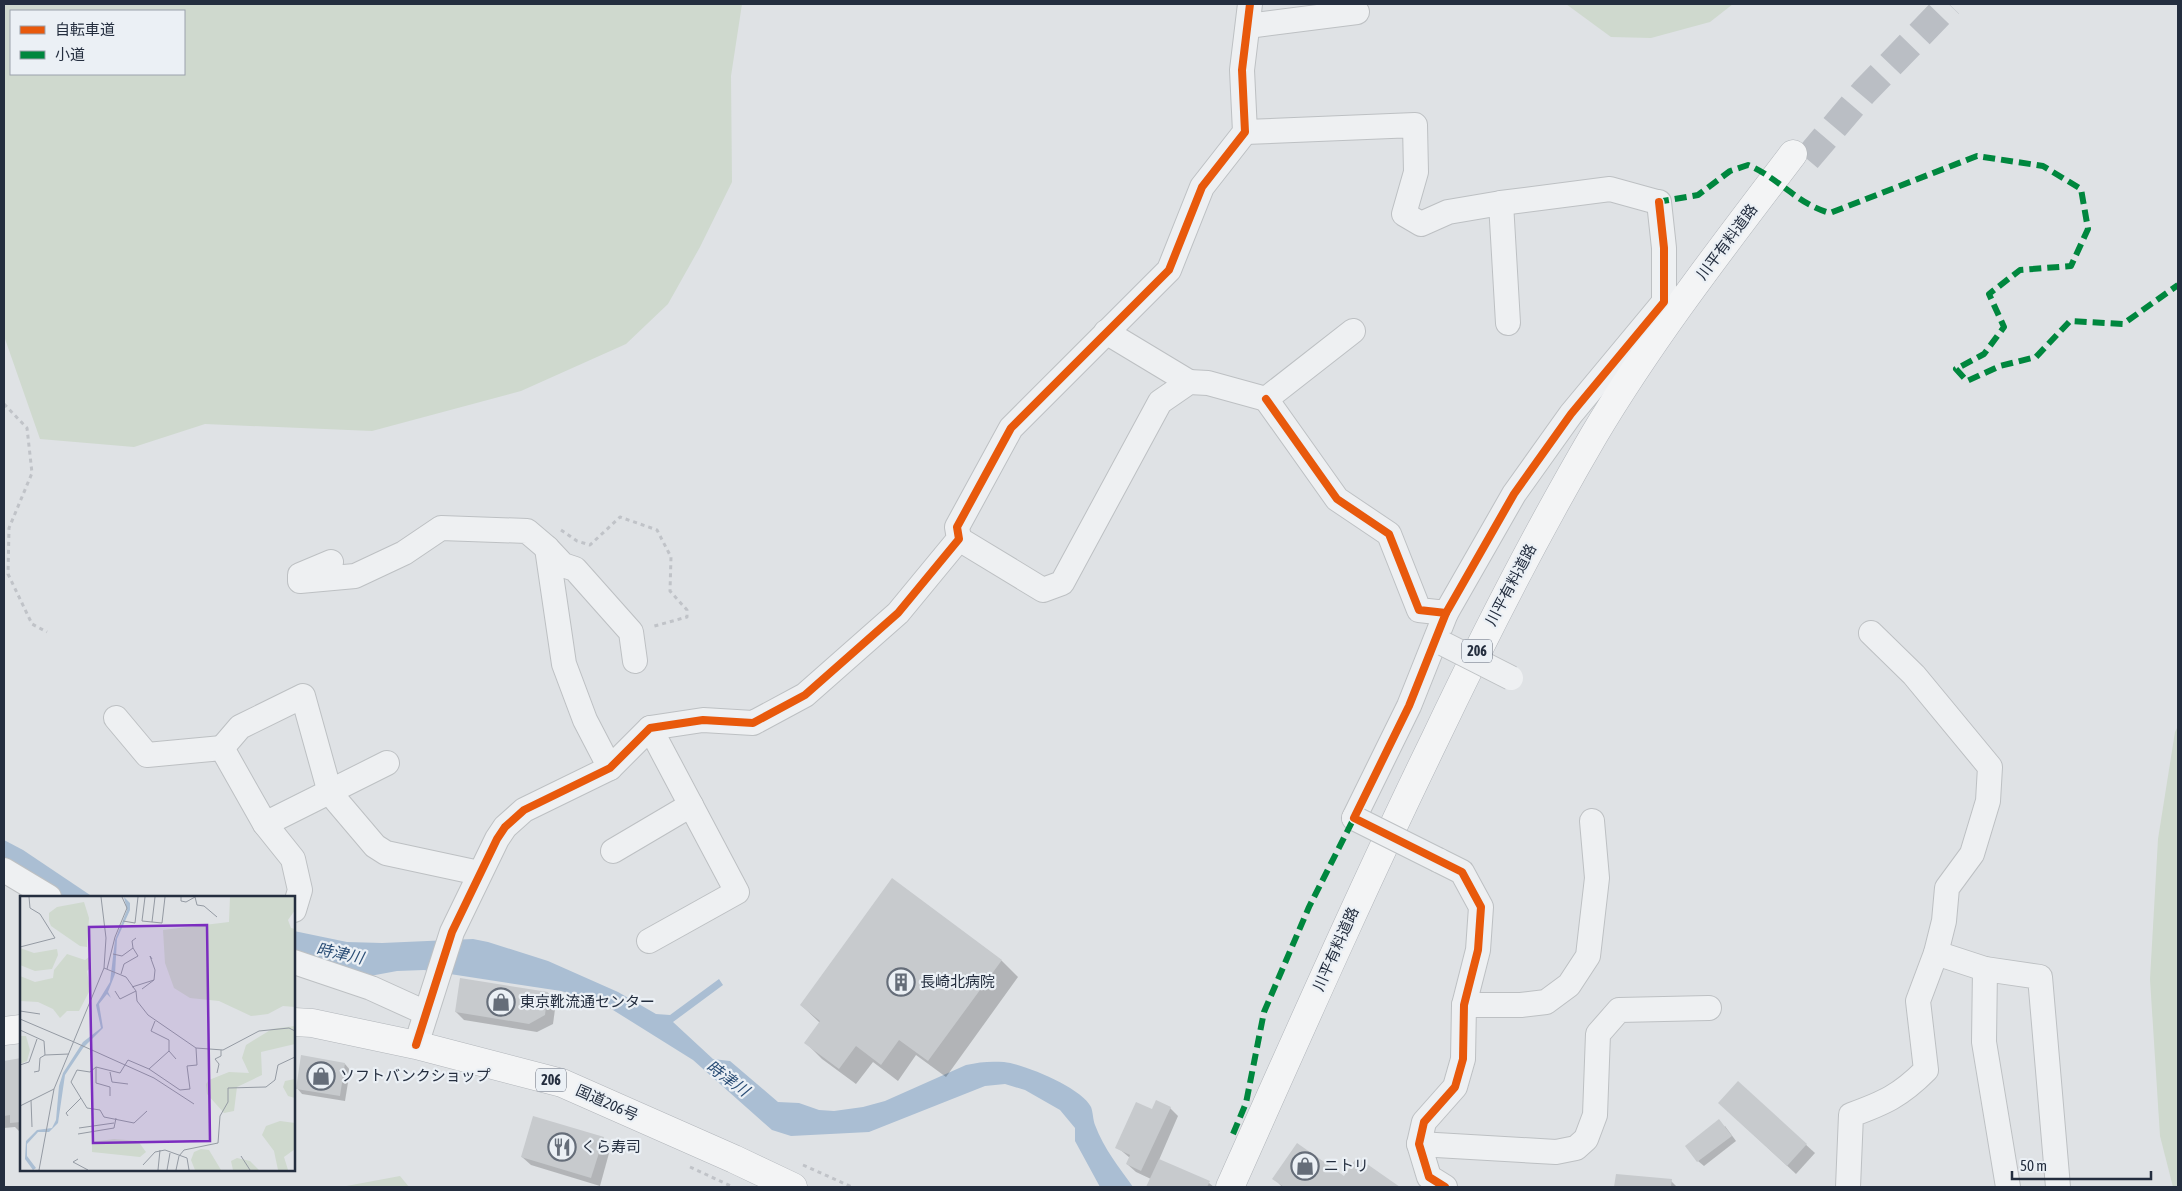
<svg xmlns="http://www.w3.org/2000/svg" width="2182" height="1191" font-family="'Asap Condensed','Noto Sans JP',sans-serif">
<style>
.green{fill:#cfd9ce;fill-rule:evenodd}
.water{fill:#aabed3}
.shadow{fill:#0003}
.building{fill:#c7cacd}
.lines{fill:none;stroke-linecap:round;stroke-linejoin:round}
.highway-tunnel{stroke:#babec4;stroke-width:28;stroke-dasharray:28 14;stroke-linecap:butt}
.minor-casing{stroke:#bdc0c3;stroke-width:26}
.highway-casing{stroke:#b1b5ba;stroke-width:29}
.path{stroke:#c0c3c8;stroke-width:3;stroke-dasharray:4 4;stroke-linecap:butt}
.minor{stroke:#eef0f2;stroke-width:24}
.highway{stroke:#f3f4f5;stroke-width:28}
.minor-bridge-casing{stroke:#bdc0c3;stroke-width:26;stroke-linecap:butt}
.minor-bridge{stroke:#eef0f2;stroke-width:24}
.quiet{stroke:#00873e;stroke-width:6;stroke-dasharray:12 6;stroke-linecap:butt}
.cycleway-casing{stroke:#ebf0f5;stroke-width:11}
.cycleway{stroke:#e8590c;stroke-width:8}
.labels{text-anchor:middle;stroke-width:4.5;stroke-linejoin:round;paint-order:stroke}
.shield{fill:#ebf0f5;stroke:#606876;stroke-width:1}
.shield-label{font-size:14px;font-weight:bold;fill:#242e3f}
.street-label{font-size:15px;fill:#242e3f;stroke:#ebf0f5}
.poi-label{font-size:15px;fill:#242e3f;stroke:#ebf0f5;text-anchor:start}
.water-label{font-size:16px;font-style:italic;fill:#2b4e76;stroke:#ebf0f5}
.inset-road{fill:none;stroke:#949aa3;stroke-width:1}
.view{fill:#7b2cbf;fill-opacity:0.15;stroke:#7b2cbf;stroke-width:2.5}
.inset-edge{fill:none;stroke:#242e3f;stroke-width:2.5}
</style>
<rect width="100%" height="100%" fill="#dfe2e5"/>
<!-- green -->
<g class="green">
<path d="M4 4H742L731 76 732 182 700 247 668 304 626 344 521 391 372 431 205 424 134 447 40 439 4 336ZM11 11H184V74H11Z"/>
<path d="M1566 4H1733L1710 22 1651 38 1611 37Z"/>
<path d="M2178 726V1187H2173L2160 1136 2150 979 2158 839 2175 732Z"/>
<path d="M400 1176 409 1187H341Z"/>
</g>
<!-- water -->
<g class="water">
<path d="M4 840 23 850 93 897H62L4 864Z"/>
<path d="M294 931 347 942 382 943 473 939 488 942 548 961 618 992 656 1014 670 1015 719 979 723 985 673 1022 713 1059 730 1061 778 1102 799 1103 819 1110 834 1111 863 1107 885 1101 966 1065C979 1062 990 1061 1004 1062 1024 1064 1082 1088 1091 1107 1093 1112 1093 1120 1095 1125 1104 1149 1119 1167 1133 1187H1100L1075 1141V1128L1060 1110 1025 1090 1005 1084 985 1086 869 1132 791 1136 772 1130 693 1060 605 1005 561 991 424 970 397 971 370 976 294 957Z"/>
</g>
<!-- shadow -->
<g class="shadow">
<path d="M892 880 1002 961 1018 977 946 1077 916 1055 898 1081 873 1062 856 1084 822 1059 806 1043 820 1023 801 1005Z"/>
<path d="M548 993 556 1002 553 1024 537 1032 464 1020 456 1012Z"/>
<path d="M21 1060V1133L15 1127 4 1128V1062Z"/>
<path d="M345 1064 350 1070 345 1101 302 1094 297 1088Z"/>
<path d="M1738 1083 1815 1153 1796 1174 1728 1111Z"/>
<path d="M1170 1108 1178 1116 1159 1160 1209 1183 1214 1187H1148L1151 1179 1136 1172 1127 1164 1130 1158 1117 1147 1153 1111Z"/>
<path d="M1725 1126 1736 1141 1704 1166 1698 1161Z"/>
<path d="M603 1138 611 1146 600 1186 531 1165 522 1157Z"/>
<path d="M1357 1159 1398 1187H1282L1274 1178 1344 1177Z"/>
<path d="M1617 1175 1671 1181 1677 1187H1616Z"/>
</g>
<!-- building -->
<g class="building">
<path d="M892 878 1002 960 928 1061 899 1040 881 1065 856 1046 839 1069 804 1043 820 1021 800 1005Z"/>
<path d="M460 978 548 992 545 1015 529 1024 455 1012Z"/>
<path d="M301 1055 345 1063 340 1096 296 1089Z"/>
<path d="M21 1058V1122L10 1123V1115L4 1116V1061Z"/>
<path d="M1738 1081 1807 1144 1787 1166 1718 1103Z"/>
<path d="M1156 1100 1171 1107 1141 1171 1126 1164 1130 1155 1115 1148 1136 1102 1152 1109Z"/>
<path d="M533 1116 604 1137 591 1178 521 1157Z"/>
<path d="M1719 1119 1732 1136 1697 1162 1685 1146Z"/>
<path d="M1297 1143 1344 1176 1357 1157 1400 1187H1284L1272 1179Z"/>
<path d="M1159 1159 1210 1181 1207 1187H1146Z"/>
<path d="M1616 1174 1672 1179 1671 1187H1614Z"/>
</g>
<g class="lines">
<!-- highway-tunnel -->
<path class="highway-tunnel" d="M1807 159 1864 92 1949 4"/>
<!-- minor casing -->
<g class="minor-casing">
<g id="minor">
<path d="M1248 26 1357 12"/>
<path d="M1245 132 1415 125 1416 172 1404 214 1421 224 1448 212 1501 203 1610 189 1657 202"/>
<path d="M1501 203 1508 323"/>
<path d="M1106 332 1189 382"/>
<path d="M1266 399 1337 499 1389 534 1419 610 1446 613 1514 494 1571 414 1664 302V248L1659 202"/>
<path d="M959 539 1043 590 1062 583 1160 402 1189 382 1208 383 1266 399 1353 331"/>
<path d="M331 562 300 575V581L355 576 404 553 441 528 527 531 547 548"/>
<path d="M116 718 147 755 222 748 265 824 293 859 300 890 294 910"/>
<path d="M222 748 240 727 303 696 330 793 375 846 386 853 479 873"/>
<path d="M610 768 585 720 564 664 547 548 563 565 575 569 631 632 635 661"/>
<path d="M1354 818 1409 706 1446 613"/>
<path d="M265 824 387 763"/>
<path d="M613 851 691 805"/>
<path d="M1438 860 1462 872 1481 907 1478 950 1464 1005 1463 1059 1455 1087 1424 1122 1419 1144 1429 1177 1445 1187"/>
<path d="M4 870 49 897"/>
<path d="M649 941 737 892 650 728"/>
<path d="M1936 953 1985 969 2040 977 2058 1187"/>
<path d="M294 962 371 988 426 1013"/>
<path d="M1985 969 1984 1042 2008 1187"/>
<path d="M1464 1005H1521L1546 1002 1569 985 1588 956 1597 878 1592 821"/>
<path d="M416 1045 452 932 497 839 505 827 524 810 610 768 650 728 703 720 753 723 805 695 898 613 959 539 957 527 1011 428 1169 270 1202 187 1245 132 1242 70 1250 4"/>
<path d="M1419 1144 1556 1152 1576 1148 1586 1139 1595 1115 1598 1034 1619 1010 1709 1008"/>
<path d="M1848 1187 1851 1115C1884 1103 1900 1096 1926 1070L1918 1001 1936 953 1944 921 1947 888 1972 854 1988 801 1990 767 1914 675 1871 633"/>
</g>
</g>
<!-- highway casing -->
<g class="highway-casing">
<g id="highway">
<path d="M294 1022 312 1023 416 1045 562 1083 734 1159 793 1187"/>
<path d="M4 1031 21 1029"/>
<path d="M1230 1187C1297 1037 1363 887 1435 739 1484 636 1536 534 1594 435 1653 336 1724 245 1793 154"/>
</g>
</g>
<!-- path -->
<g class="path">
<path d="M4 404 27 428 32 473 9 528 8 574 32 624 47 632"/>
<path d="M561 530 577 541 590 545 620 517 657 530 671 557 670 591 687 610V617L651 627"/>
<path d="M803 1165 852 1187"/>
<path d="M690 1167 733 1187"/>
</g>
<!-- minor -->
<use href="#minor" class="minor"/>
<!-- highway -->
<use href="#highway" class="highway"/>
<!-- minor-bridge casing -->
<g class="minor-bridge-casing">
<g id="minor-bridge">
<path d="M1444 644 1511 678"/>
<path d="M1354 818 1438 860"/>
</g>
</g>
<!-- minor-bridge -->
<use href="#minor-bridge" class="minor-bridge"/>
<!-- quiet -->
<g class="quiet">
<path d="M1657 202 1698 195 1730 171 1748 165C1779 178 1797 204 1830 213L1977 156 2043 166 2081 189 2088 229 2071 266 2020 270 1989 294 2004 327 1984 354 1956 369 1967 381 2000 366 2036 357 2070 321 2123 324 2178 285"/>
<path d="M1233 1134 1246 1103 1264 1012 1309 907 1354 818"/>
</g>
<!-- cycleway casing -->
<g class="cycleway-casing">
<g id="cycleway">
<path d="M1266 399 1337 499 1389 534 1419 610 1446 613 1514 494 1571 414 1664 302V248L1659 202"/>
<path d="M416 1045 452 932 497 839 505 827 524 810 610 768 650 728 703 720 753 723 805 695 898 613 959 539 957 527 1011 428 1169 270 1202 187 1245 132 1242 70 1250 4"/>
<path d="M1445 1187 1429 1177 1419 1144 1424 1122 1455 1087 1463 1059 1464 1005 1478 950 1481 907 1462 872 1354 818 1409 706 1446 613"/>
</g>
</g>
<!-- cycleway -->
<use href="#cycleway" class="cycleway"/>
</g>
<!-- icons -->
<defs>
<g id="building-ring" transform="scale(1.4375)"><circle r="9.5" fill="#ebf0f5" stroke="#656d79" stroke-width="1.5"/><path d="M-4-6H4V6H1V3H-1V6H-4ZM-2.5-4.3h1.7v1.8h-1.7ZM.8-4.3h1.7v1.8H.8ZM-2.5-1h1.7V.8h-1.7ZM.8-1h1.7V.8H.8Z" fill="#656d79"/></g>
<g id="shop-ring" transform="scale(1.4375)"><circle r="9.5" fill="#ebf0f5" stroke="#656d79" stroke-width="1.5"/><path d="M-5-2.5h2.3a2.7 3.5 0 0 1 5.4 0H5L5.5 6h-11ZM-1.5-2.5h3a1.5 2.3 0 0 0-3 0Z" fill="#656d79"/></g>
<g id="restaurant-ring" transform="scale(1.4375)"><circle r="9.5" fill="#ebf0f5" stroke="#656d79" stroke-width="1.5"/><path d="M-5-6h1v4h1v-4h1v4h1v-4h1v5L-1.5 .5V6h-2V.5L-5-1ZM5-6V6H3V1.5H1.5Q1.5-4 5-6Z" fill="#656d79"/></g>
</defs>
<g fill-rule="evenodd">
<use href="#building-ring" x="901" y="982"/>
<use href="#shop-ring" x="501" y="1002"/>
<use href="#shop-ring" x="321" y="1076"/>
<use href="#restaurant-ring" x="562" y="1147"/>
<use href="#shop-ring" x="1305" y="1166"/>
</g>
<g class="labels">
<!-- shield labels -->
<g class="shield">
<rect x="1462" y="639.5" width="30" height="23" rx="4"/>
<rect x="536" y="1068.5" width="30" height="23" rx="4"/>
</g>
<g class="shield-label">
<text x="1477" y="656">206</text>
<text x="551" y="1085">206</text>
</g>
<!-- street labels -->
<g class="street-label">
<text transform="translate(1727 242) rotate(-53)" y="5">川平有料道路</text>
<text transform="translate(1511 585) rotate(-62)" y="5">川平有料道路</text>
<text transform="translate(1336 949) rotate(-66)" y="5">川平有料道路</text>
<text transform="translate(607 1103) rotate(24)" y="5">国道206号</text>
</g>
<!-- poi labels -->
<g class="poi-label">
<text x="920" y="987">長崎北病院</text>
<text x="520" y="1007">東京靴流通センター</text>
<text x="340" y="1081">ソフトバンクショップ</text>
<text x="581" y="1152">くら寿司</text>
<text x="1324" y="1171">ニトリ</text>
</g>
<!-- water labels -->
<g class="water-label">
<text transform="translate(340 953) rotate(12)" y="6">時津川</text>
<text transform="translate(728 1078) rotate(36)" y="6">時津川</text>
</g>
</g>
<!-- overview -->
<g transform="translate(20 896)">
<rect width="275" height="275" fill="#dfe2e5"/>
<path d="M210 1H275V14L268 24 271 32 275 33V111L263 110 248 118 231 120 199 105 170 102 154 92 145 67 143 34 209 26ZM64 6 69 22 67 51 60 50 31 30 29 25V17L37 11ZM0 52 14 57 37 53 38 59 32 73 15 75 0 69ZM47 58 65 64 69 61 71 71 67 75 70 94 59 115H47L40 122 33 113 18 106 0 105V80L15 86 33 82 34 74ZM275 130V148L241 156 242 179 217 191 214 215 204 217 187 198 186 188 189 184 209 176 229 177 222 162 226 149 252 133ZM0 140H6L10 154 7 165 0 168ZM275 183V202L268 200 263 191 265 185ZM260 225 275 227V253L264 261 268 274H258L254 255 242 239 246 230ZM94 243 118 245 126 256 120 261 72 256V246ZM181 253 189 254 201 274H175L171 264 174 256ZM217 262 230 265 239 274H213L211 265Z" fill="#cfd9ce"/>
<path d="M104 1 110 7V14L97 43 95 78 88 96 91 102 87 98 79 108 83 132 63 152 45 179 38 227 29 236H18L7 248V260L16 272 13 274 5 263 6 245 17 234 32 232 36 224 39 190 43 177 63 146 81 132 76 109 90 86 95 44 107 14Z" fill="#aabed3"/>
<path class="inset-road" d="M125 1 122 25 142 27 145 1M161 1V5L166 6 175 1M175 1 177 9 184 10 197 21M103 25 115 27 118 1M132 26 135 1M0 51 35 42 20 18 10 12 9 1M93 58 102 60 113 52 112 45 116 42M132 63 130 60 135 74 134 84M84 72 106 81 116 95 117 105 128 119 176 152 203 154 239 135 269 132 275 135M87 73 95 41 107 12 102 1M101 78 104 68 118 60 113 52M112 91 134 84 122 93M95 95 100 103 116 95M0 115 20 118M0 123 54 146M135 125 131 135 149 144V155L156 163M0 134 24 145 25 159 49 158M54 146 134 182 174 208M149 155 129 173 160 194 170 193M0 169 9 166 17 143M76 171V187L90 191V200M14 176 19 175 20 162 25 159M90 176 92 186 108 188M197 177 199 168 195 163 201 160V154M170 193 167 170 177 169 176 152M11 204 12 231M0 210 34 193M127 215 114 227 84 221 80 214 67 212 51 186 57 174 70 176 76 171 100 177 108 164 129 173M48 220 46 217 61 202M59 232 94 227M0 233V252M58 238 94 232 96 222M221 260 230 274M58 263 53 266 68 274M123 269 135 256 145 254 167 262 169 274M19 274 34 193 84 72 86 42 81 1M138 274 140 254M147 274 150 257M156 274 159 260 164 254 198 247 200 220 208 206V192L246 191 255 184 258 169 275 161"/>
<path class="view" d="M187 29 190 245 73 247 69 31Z"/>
<rect width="275" height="275" class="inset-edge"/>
</g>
<!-- border -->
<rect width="2182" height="1191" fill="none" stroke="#242e3f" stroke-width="10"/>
<!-- legend -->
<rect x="10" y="10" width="175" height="65" fill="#ebf0f5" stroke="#9ba2ac"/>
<rect x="20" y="26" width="25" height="8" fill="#e8590c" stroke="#9ba2ac"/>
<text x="55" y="35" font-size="15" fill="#242e3f">自転車道</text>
<rect x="20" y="51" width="25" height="8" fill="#00873e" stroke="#9ba2ac"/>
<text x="55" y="60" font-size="15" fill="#242e3f">小道</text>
<!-- scale -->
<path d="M2012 1171v8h139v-8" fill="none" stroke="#242e3f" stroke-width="2.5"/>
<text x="2020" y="1171" font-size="15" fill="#242e3f" stroke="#ebf0f5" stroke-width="4" paint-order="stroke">50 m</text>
</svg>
